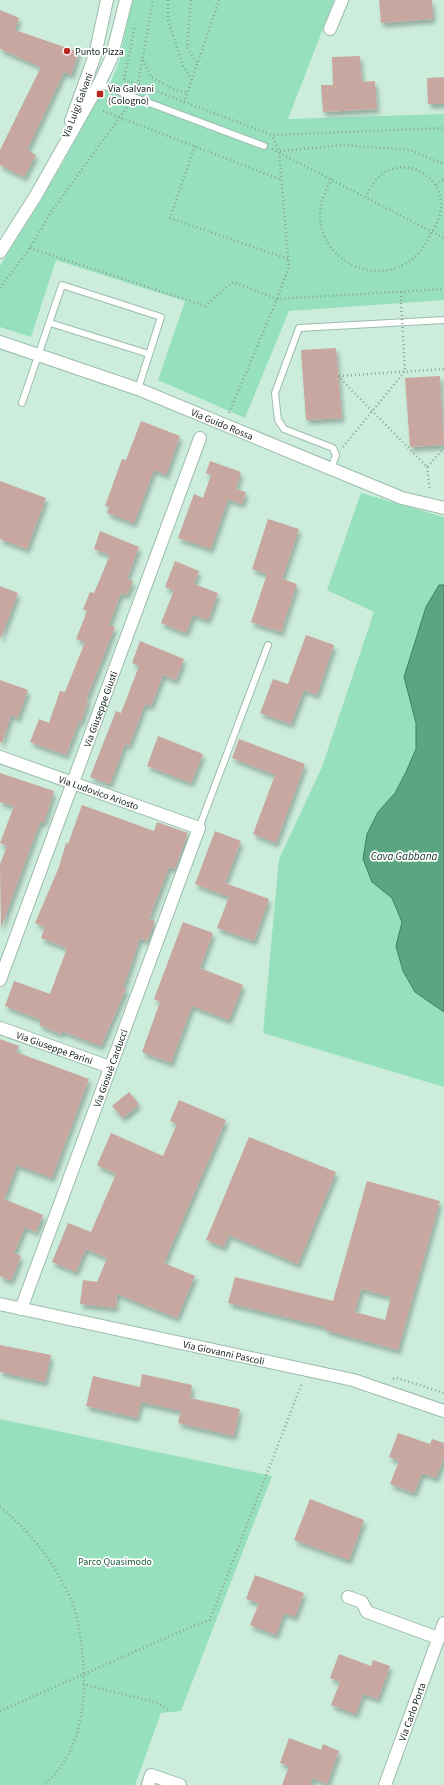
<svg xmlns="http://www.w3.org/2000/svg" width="444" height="1785" font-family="'Source Sans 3',sans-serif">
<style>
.green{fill:#97e0bd}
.water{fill:#5ba583;stroke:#457d63}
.building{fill:#c9a7a1;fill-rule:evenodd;filter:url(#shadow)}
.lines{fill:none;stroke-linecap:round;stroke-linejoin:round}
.lane-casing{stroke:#9cbcac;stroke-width:8}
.street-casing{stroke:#9cbcac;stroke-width:14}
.path{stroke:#8ba598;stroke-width:2.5;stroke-dasharray:1 3;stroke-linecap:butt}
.lane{stroke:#fff;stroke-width:6}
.street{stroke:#fff;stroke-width:12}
.path-bridge{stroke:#8ba598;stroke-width:2.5;stroke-dasharray:1 3;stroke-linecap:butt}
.poi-dot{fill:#b7291e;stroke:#fff;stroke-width:1.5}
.labels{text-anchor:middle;stroke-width:3.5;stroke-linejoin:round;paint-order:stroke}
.poi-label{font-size:10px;fill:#131f19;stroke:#fff;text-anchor:start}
.street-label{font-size:10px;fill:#131f19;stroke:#fff}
.park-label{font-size:10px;fill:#1c563e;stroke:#fff}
.water-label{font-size:11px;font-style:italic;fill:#123426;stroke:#fff}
</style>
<defs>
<filter id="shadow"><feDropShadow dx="2.5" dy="4.5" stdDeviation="2" flood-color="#0004"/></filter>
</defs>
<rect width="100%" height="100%" fill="#cceddc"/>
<!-- green -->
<g class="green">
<path d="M132 0H334L288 119 444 114V300L289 311 245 418 158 380 185 301 56 260 31 337 0 327V266L60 168 92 109 111 82 119 62Z"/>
<path d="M361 493 444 517V585H439L426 607 404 677 416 723V749L406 772 395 793 378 812 367 835 372 882 392 898 402 922 396 946 403 971 415 992 444 1012V1087L263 1033 279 859 322 767 374 612 327 590Z"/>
<path d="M0 1419 272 1476 181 1711 161 1713 135 1785H0Z"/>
</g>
<!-- water -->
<path class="water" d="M439 585H444V1012L415 992 403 971 396 946 402 922 392 898 372 882 363 859 367 834 378 812 395 793 406 772 416 749V723L404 677 426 607Z"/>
<!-- building -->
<g class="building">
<path d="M379 0H432L433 19 381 23Z"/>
<path d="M0 10 19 18 15 30 79 52 71 75 64 72 27 150 36 155 24 177 0 165V150L41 67 0 49Z"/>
<path d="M360 56 362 82 375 81 377 109 323 112 321 85H333L332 57Z"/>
<path d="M444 77V104H428L427 78Z"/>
<path d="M336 348 342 418 306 420 301 350Z"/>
<path d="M440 376 444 445 410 447 405 378Z"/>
<path d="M141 421 180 436 166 475 154 470 134 523 107 513 109 507 105 506 122 459 126 460Z"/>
<path d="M210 461 241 472 236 489 246 492 242 504 228 499 211 549 178 538 194 494 203 498 211 475 206 473Z"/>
<path d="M0 481 46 498 27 549 0 539Z"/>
<path d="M268 519 299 529 282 579 297 584 281 632 251 622 267 574 252 569Z"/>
<path d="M100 531 139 547 127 579 133 581 127 595 121 593 109 625 115 627 86 700 88 701 81 722 79 721 66 755 30 742 39 719 49 723 60 691 65 692 85 642 76 639 87 611 83 609 90 592 94 593 110 555 94 549Z"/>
<path d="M175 561 199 571 194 584 218 593 208 620 193 615 186 633 161 623 174 590 165 587Z"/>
<path d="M0 586 18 593 1 638 0 637Z"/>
<path d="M306 635 334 645 317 695 304 690 291 724 260 713 273 679 288 684Z"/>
<path d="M140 641 184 659 176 680 163 675 151 706 145 704 129 746 125 744 110 784 90 777 116 711 121 713 139 666 132 663Z"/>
<path d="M0 680 28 690 18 718 11 715 2 743 0 742Z"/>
<path d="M158 736 203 754 191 783 147 766Z"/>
<path d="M239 739 305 764 276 843 253 834 275 775 232 758Z"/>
<path d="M0 773 54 791 44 823 40 822 1 928 0 864 7 846 0 843 14 806 0 802Z"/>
<path d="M82 805 154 831 157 822 188 833 175 869 169 867 149 919 155 921 147 941 140 938 123 988 126 989 101 1046 62 1031 61 1034 39 1025 41 1020 5 1006 14 981 50 994 67 948 41 938 45 927 35 923 59 867 66 843 68 844Z"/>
<path d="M215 831 241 841 225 883 269 899 254 941 217 928 229 897 195 884Z"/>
<path d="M183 922 213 933 200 968 243 985 229 1020 192 1006 171 1063 142 1052 160 1002 154 999Z"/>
<path d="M0 1039 19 1046 16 1052 89 1079 52 1178 17 1165 4 1199 43 1215 36 1232 25 1227 14 1253 21 1256 11 1281 0 1276Z"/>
<path d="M129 1092 139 1104 123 1118 112 1106Z"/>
<path d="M179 1100 226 1120 164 1263 195 1276 177 1318 117 1294 116 1308 80 1304 83 1280 97 1282 107 1258 86 1249 76 1272 52 1262 68 1223 91 1232 116 1174 97 1165 111 1133 163 1156 177 1124 170 1121Z"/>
<path d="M249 1137 336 1172 298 1264 229 1235 224 1247 206 1240Z"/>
<path d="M367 1181 440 1201 398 1350 325 1330 326 1327 228 1303 235 1277 333 1301ZM361 1289 391 1297 385 1320 355 1312Z"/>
<path d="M0 1345 51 1355 45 1382 0 1372Z"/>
<path d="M142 1374 192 1385 190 1398 240 1409 234 1436 178 1423 181 1411 141 1402 137 1418 86 1406 93 1376 140 1387Z"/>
<path d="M398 1433 430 1444 432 1439 444 1443V1458L436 1478 422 1473 414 1493 390 1484 399 1461 389 1457Z"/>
<path d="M310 1499 364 1520 349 1560 294 1540Z"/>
<path d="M255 1575 304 1593 295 1617 284 1613 276 1635 250 1625 259 1603 246 1599Z"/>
<path d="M339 1654 371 1666 373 1660 390 1666 378 1699 363 1694 356 1714 331 1705 340 1682 330 1678Z"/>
<path d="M289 1738 321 1750 323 1744 339 1751 327 1784 313 1778 310 1785H282L289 1766 280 1763Z"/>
</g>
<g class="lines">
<!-- lane casing -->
<g class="lane-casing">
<g id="lane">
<path d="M99 84 264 146"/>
<path d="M50 323 149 354"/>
<path d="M22 403 62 285 161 317 138 389"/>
<path d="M331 469 336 455 333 448 284 429 278 420 275 393 299 328 444 320"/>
<path d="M199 828 268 645"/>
</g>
</g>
<!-- street casing -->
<g class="street-casing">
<g id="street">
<path d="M330 29 342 0"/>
<path d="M71 121 95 55 107 0"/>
<path d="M0 252 35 197 99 84 111 59 126 0"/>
<path id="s1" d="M0 342 138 389 402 498 444 508"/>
<path id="s2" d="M0 757 199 828 21 1309"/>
<path id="s3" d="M0 980 200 438"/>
<path id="s4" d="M0 1028 110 1067"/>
<path id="s5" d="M0 1304 353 1380 444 1411"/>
<path d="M348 1597 362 1602 367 1612 438 1638"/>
<path d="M148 1785 151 1775 180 1785"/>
<path id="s6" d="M385 1785 444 1623"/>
</g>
</g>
<!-- path -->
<g class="path">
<path d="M168 0V20L183 66 192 80"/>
<path d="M191 0 187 46 197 64"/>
<path d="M143 60 151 77 173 89 188 93"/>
<path d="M124 79 272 135 444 128"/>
<path d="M124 80 135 26"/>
<path d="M137 89 153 0"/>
<path d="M184 103 219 0"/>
<path d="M103 111 282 180"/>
<path d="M195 146 170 218 288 259"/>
<path d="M272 149 444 238"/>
<path d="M280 151 345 145 410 150 444 164"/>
<path d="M332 179C325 190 320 202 320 216 321 254 361 280 396 268 413 262 423 250 430 235 435 227 441 217 441 207 442 177 409 157 384 173 375 178 370 188 366 197"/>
<path d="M436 185 444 179"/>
<path d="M30 248 205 306 233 282 277 299 444 289"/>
<path d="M0 288 30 248 51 212 128 106"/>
<path d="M401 292V303"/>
<path d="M338 376 427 467 444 448"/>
<path d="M339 376 444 369"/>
<path d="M229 413 277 299 289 267 279 151 272 135"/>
<path d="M343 447 405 371 403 334"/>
<path d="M427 467 430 491"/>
<path d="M393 1379 397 1378 444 1393"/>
<path d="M0 1507C30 1531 54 1562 70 1597 76 1609 78 1622 80 1635 88 1685 87 1751 43 1785"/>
<path d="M83 1684 158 1703 169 1711"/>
<path d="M0 1711 193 1626 210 1620 302 1383"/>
</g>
<!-- lane -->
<use href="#lane" class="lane"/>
<!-- street -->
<use href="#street" class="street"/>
<!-- path-bridge -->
<path class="path-bridge" d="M401 303 403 334"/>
</g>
<!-- markers -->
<g class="poi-dot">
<circle cx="67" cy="51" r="4"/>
<rect x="96" y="90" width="8" height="8" rx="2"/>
</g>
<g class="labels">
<!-- poi labels -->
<g class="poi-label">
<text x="75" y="55">Punto Pizza</text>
<text x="108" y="92">Via Galvani<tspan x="108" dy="12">(Cologno)</tspan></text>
</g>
<!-- street labels -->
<g class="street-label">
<text transform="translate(77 105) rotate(-69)" y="4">Via Luigi Galvani</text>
<text dy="4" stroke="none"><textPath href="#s1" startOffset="237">Via Guido Rossa</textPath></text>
<text dy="4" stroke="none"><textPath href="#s3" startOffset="289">Via Giuseppe Giusti</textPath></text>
<text dy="4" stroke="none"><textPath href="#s2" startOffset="105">Via Ludovico Ariosto</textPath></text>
<text dy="4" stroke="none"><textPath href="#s4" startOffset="58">Via Giuseppe Parini</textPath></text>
<text transform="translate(110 1068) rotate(-70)" y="4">Via Giosuè Carducci</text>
<text dy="4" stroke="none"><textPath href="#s5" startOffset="229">Via Giovanni Pascoli</textPath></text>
<text dy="4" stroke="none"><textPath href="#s6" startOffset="78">Via Carlo Porta</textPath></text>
</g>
<!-- park labels -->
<g class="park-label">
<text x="115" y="1565">Parco Quasimodo</text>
</g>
<!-- water labels -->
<g class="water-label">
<text x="404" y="860">Cava Gabbana</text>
</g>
</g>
</svg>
